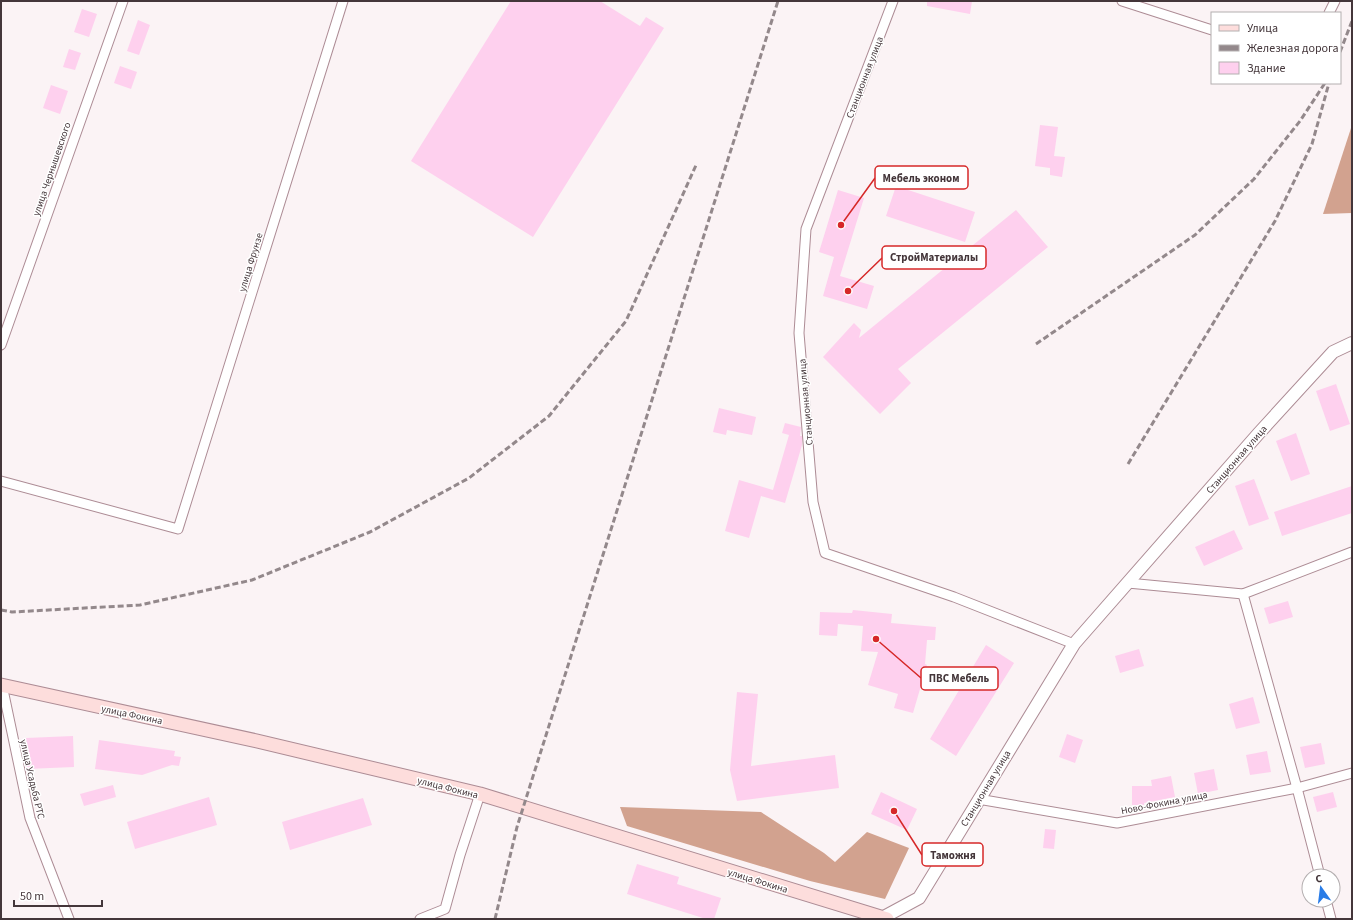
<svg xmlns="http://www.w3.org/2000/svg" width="1353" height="920" font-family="'Source Sans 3',sans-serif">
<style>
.forest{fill:#d2a28f}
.building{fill:#fed0ee}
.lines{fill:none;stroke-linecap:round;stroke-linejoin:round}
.minor-casing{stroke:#ad8c95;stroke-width:11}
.tertiary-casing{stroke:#ad8c95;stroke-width:14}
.secondary-casing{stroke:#ad8c95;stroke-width:15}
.minor{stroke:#fff;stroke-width:9}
.tertiary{stroke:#fff;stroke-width:12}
.secondary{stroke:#fddddc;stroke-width:13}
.rail{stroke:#93888b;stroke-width:3;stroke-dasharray:6 3;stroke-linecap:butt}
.labels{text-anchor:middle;stroke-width:3;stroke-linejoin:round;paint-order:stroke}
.street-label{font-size:10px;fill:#44363a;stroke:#fff}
.leader{fill:none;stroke:#d62828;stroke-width:1.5}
.callout-dot{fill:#d62828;stroke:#fff;stroke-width:1.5}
.callout{fill:#fff;stroke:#d62828;stroke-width:1.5}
.callout-label{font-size:11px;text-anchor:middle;font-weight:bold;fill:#44363a}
</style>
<rect width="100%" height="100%" fill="#fbf3f5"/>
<!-- forest -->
<g class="forest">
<path d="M1352 125V213L1323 214Z"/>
<path d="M620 807 761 812 824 853 835 862 867 832 909 848 885 899 810 881 627 826Z"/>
</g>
<!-- building -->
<g class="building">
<path d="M511 1H600L640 26 646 17 664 28 533 237 411 161Z"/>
<path d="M927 1H972L970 14 927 6Z"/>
<path d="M82 9 97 14 89 37 74 32Z"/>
<path d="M138 20 150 25 139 55 127 51Z"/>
<path d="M69 49 81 53 75 70 63 67Z"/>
<path d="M120 66 137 72 131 89 114 83Z"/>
<path d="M51 85 68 91 60 114 43 108Z"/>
<path d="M1040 125 1058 127 1054 156 1065 157 1062 177 1050 175V168L1035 166Z"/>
<path d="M896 186 975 212 965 242 886 216Z"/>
<path d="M838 190 864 198 840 276 874 286 867 309 823 296 834 257 819 252Z"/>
<path d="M1016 210 1048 247 898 369 911 383 880 414 823 357 854 323 861 330 859 338Z"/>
<path d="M1336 384 1350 424 1330 431 1316 391Z"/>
<path d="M719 408 756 417 752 435 727 430 726 435 713 432Z"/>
<path d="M785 423 801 427 800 436H802V445L785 503 761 496 749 538 725 531 739 480 773 490 789 435 782 433Z"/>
<path d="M1296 433 1310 474 1291 481 1276 441Z"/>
<path d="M1254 479 1269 519 1249 526 1235 486Z"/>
<path d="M1352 486V513L1282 536 1274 512Z"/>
<path d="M1234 530 1243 549 1204 566 1195 547Z"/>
<path d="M1288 601 1293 617 1269 624 1264 608Z"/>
<path d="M853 610 892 614 891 623 936 627 935 640H927L925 664 927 665 913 713 894 708 898 694 868 685 878 652 861 651 863 626 838 624 837 636 819 635 820 612 852 613Z"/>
<path d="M986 645 1014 663 956 756 930 739Z"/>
<path d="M1139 649 1144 666 1120 673 1115 656Z"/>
<path d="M737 692 758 694 751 766 835 755 839 788 737 801 730 770Z"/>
<path d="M1253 697 1260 723 1236 729 1229 704Z"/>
<path d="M1067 734 1083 740 1075 763 1059 757Z"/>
<path d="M73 736 74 767 26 769V738Z"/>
<path d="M99 740 175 751 174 756 181 757 179 766 172 765 142 775 95 769Z"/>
<path d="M1321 743 1325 764 1305 768 1300 747Z"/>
<path d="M1267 751 1271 772 1250 775 1246 755Z"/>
<path d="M1214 769 1218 790 1198 794 1194 773Z"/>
<path d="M1171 776 1175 797 1144 803V805H1132V786H1152L1151 780Z"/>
<path d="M113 785 116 797 84 806 80 794Z"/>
<path d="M881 792 917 809 907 830 871 814Z"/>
<path d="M1333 792 1337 807 1317 812 1313 797Z"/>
<path d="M209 797 217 825 135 849 127 822Z"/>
<path d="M363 798 372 825 290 850 282 822Z"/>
<path d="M1045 829 1056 830 1054 849 1043 848Z"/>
<path d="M637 864 679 877 677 884 721 898 714 919H706L627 894Z"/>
</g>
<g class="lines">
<!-- minor casing -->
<g class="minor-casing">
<g id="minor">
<path d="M893 1 806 229 799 333 813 502 825 553 954 597 1074 644"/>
<path d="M1122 1 1212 30"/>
<path d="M1329 13 1335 1"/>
<path d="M1 345 123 1"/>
<path d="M1 481 178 529 343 1"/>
<path d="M1128 583 1243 594 1352 552"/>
<path d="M1243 594 1297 788 1320 876"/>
<path d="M2 685 30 818 69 919"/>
<path d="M978 799 1117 823 1297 788 1352 773"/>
<path d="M1326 900 1331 919"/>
<path d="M420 919 445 909 460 855 480 794"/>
</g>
</g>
<!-- tertiary casing -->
<g class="tertiary-casing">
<path id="tertiary" d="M882 918 919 898 1074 644 1259 433 1333 352 1352 343"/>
</g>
<!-- secondary casing -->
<g class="secondary-casing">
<path id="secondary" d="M1 685 257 741 480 794 887 919"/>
</g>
<!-- minor -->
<use href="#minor" class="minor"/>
<!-- tertiary -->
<use href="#tertiary" class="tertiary"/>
<!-- secondary -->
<use href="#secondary" class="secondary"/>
<!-- rail -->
<g class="rail">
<path d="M1340 52 1352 21"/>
<path d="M1036 344 1195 235 1254 179 1300 121 1325 83"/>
<path d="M1128 464 1275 221 1312 144 1329 83"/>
<path d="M1 610 12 612 140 605 252 580 370 532 469 478 549 416 626 321 697 163"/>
<path d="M495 919 517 827 778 1"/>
</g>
</g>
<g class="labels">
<!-- street labels -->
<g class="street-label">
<text transform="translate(864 77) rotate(-69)" y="4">Станционная улица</text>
<text transform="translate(51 169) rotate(-71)" y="4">улица Чернышевского</text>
<text transform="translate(250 262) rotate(-73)" y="4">улица Фрунзе</text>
<text transform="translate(805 402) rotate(-95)" y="4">Станционная улица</text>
<text transform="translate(1236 459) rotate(-49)" y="4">Станционная улица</text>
<text transform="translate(132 714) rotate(12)" y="4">улица Фокина</text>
<text transform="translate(33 779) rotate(77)" y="4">улица Усадьба РТС</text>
<text transform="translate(448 787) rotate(14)" y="4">улица Фокина</text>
<text transform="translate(985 788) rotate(-59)" y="4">Станционная улица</text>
<text transform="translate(1164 802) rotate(-11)" y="4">Ново-Фокина улица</text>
<text transform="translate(758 880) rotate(17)" y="4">улица Фокина</text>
</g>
</g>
<!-- callouts -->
<path class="leader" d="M841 225L875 178M848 291L882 258M876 639L921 678M894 811L922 855"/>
<g class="callout-dot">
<circle cx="841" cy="225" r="4"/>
<circle cx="848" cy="291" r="4"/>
<circle cx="876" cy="639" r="4"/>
<circle cx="894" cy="811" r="4"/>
</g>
<g class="callout">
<rect x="875" y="166" width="93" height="23" rx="4"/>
<rect x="882" y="246" width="104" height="23" rx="4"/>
<rect x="921" y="667" width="77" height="23" rx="4"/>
<rect x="922" y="843" width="61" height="23" rx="4"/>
</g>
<g class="callout-label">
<text x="921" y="182">Мебель эконом</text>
<text x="934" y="261">СтройМатериалы</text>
<text x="959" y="682">ПВС Мебель</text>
<text x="953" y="859">Таможня</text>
</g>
<!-- border -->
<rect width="1353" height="920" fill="none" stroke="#44363a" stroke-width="4"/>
<!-- legend -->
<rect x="1211" y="12" width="130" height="72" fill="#ffffff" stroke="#b4afb0"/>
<rect x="1219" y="25" width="20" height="6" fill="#fddddc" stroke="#b4afb0"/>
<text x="1247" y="32" font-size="12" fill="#44363a">Улица</text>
<rect x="1219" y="45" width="20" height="6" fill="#93888b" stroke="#b4afb0"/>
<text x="1247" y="52" font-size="12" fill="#44363a">Железная дорога</text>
<rect x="1219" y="62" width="20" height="12" fill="#fed0ee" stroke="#b4afb0"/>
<text x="1247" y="72" font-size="12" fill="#44363a">Здание</text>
<!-- north arrow -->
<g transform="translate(1321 888) rotate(346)"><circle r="19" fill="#ffffff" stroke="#b4afb0"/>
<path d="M0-3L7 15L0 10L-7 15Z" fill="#297ce7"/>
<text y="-6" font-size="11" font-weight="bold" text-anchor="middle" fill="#44363a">С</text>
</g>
<!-- scale -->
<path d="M14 900v6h88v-6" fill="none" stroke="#44363a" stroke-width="2"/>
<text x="20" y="900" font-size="12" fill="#44363a" stroke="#ffffff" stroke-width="3" paint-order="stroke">50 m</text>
</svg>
